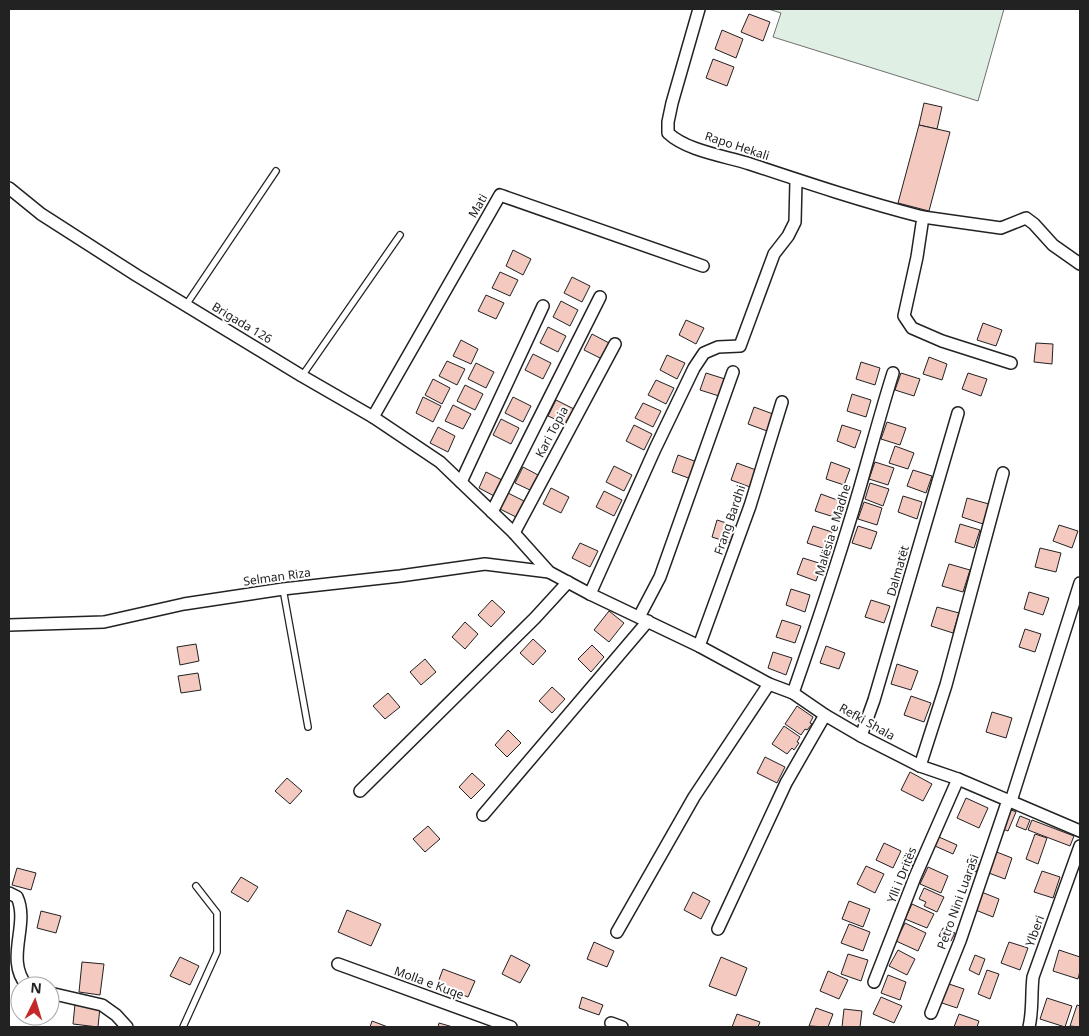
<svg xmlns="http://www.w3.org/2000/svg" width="1089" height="1036" font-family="'Noto Sans',sans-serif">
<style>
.green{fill:#e0efe3;stroke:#6f6f6f}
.building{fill:#f3c9c0;stroke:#222}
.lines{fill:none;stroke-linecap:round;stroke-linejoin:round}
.service-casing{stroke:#222;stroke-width:8}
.minor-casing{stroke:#222;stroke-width:14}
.service{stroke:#fff;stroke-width:5.5}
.minor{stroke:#fff;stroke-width:11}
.labels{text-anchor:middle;stroke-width:4;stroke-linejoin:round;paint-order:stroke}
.street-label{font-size:12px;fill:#222;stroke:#fff}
</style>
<rect width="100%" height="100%" fill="#fff"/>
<!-- green -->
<path class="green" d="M768 9H1004L978 101 773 37 781 13Z"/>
<!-- building -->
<g class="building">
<path d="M749 14 770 22 763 41 741 32Z"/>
<path d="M722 30 743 39 736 58 715 49Z"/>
<path d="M713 59 734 67 727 86 706 78Z"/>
<path d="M924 103 942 107 937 129 919 125Z"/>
<path d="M919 125 950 132 929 211 898 203Z"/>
<path d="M513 250 531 259 523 275 506 266Z"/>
<path d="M500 272 518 280 510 296 492 288Z"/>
<path d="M572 277 590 286 582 302 564 293Z"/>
<path d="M486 295 504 303 496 319 478 311Z"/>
<path d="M561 301 578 310 570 326 553 317Z"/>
<path d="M686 320 704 328 696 344 679 335Z"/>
<path d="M983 323 1002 330 996 346 977 340Z"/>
<path d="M548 327 566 336 558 352 540 343Z"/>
<path d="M592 334 609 343 602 359 584 350Z"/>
<path d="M461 340 478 349 471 364 453 356Z"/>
<path d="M1036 343 1053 344 1052 364 1034 362Z"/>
<path d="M533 354 551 363 543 379 525 370Z"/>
<path d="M667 355 685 363 677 379 660 370Z"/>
<path d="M929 357 947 364 942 380 923 374Z"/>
<path d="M447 361 465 369 457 385 439 376Z"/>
<path d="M861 362 880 368 875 385 856 379Z"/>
<path d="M476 363 494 372 486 388 468 379Z"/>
<path d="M706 373 725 379 719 396 700 390Z"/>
<path d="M901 373 920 379 914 396 895 390Z"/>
<path d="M968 373 987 379 981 396 962 389Z"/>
<path d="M433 379 450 388 442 404 425 395Z"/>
<path d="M656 380 674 388 666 404 648 395Z"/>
<path d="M465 385 483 394 475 410 457 401Z"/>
<path d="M852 394 871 400 866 417 847 411Z"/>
<path d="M423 397 441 406 433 422 416 413Z"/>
<path d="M513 397 531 406 523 422 505 413Z"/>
<path d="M556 400 574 409 566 424 548 416Z"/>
<path d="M643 403 661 411 653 427 635 418Z"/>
<path d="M453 405 471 414 463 429 445 421Z"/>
<path d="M754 407 773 414 767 431 748 424Z"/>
<path d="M501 419 519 428 511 444 493 435Z"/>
<path d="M887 422 906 428 900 445 881 439Z"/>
<path d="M634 425 652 434 644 450 626 441Z"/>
<path d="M842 425 861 431 855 448 837 441Z"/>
<path d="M438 427 455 436 448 452 430 443Z"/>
<path d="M895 446 914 453 908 469 889 463Z"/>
<path d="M678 455 697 462 691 479 672 472Z"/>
<path d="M831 462 850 469 844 485 826 479Z"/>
<path d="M875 462 894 468 888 485 869 479Z"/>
<path d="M737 463 756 470 750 487 731 480Z"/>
<path d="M614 466 632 475 624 491 606 482Z"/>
<path d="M523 467 540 476 532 491 515 483Z"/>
<path d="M913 470 932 476 926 493 907 486Z"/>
<path d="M486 472 504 481 496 497 479 488Z"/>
<path d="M870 483 889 489 883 506 865 499Z"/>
<path d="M551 488 569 497 561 513 543 504Z"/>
<path d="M604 491 622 500 614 516 596 507Z"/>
<path d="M508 493 526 502 518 518 500 509Z"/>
<path d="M821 494 840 501 834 517 815 511Z"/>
<path d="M903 496 922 502 917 519 898 512Z"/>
<path d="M967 498 989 504 983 524 962 517Z"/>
<path d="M864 502 882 508 877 525 858 519Z"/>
<path d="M717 520 736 526 730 543 712 537Z"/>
<path d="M960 524 980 530 974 548 955 542Z"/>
<path d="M1059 525 1078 531 1072 548 1053 541Z"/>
<path d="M813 526 832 532 826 549 807 543Z"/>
<path d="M858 526 877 532 871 549 852 543Z"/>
<path d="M580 543 598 551 590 567 572 558Z"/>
<path d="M1040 548 1061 553 1056 572 1035 567Z"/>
<path d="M803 558 822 564 816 581 797 574Z"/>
<path d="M949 564 970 570 963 592 942 586Z"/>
<path d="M791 589 810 595 805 612 786 605Z"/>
<path d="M1029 592 1049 598 1043 615 1024 609Z"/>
<path d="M492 600 505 612 491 627 478 615Z"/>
<path d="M871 600 890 606 884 623 865 617Z"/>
<path d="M937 607 959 613 953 633 931 626Z"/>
<path d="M609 611 624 623 609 642 594 630Z"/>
<path d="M782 620 801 626 795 643 776 637Z"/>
<path d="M465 622 478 634 465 649 452 637Z"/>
<path d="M1025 629 1041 634 1035 652 1019 647Z"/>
<path d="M533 639 546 651 533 665 520 653Z"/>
<path d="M196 644 199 661 180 665 177 647Z"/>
<path d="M592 645 604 657 591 672 578 659Z"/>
<path d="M826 646 845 653 839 669 820 663Z"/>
<path d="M773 652 792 658 786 675 768 668Z"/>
<path d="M425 659 436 672 421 685 410 672Z"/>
<path d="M897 664 918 671 911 690 891 684Z"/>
<path d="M198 673 201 690 181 693 178 676Z"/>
<path d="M552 687 565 699 552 713 539 701Z"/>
<path d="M388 693 400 707 385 719 373 706Z"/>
<path d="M911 696 931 703 924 722 904 715Z"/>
<path d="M797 706 813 717 810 723 812 724 807 730 805 729 801 735 785 724Z"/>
<path d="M992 712 1012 718 1006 738 986 732Z"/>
<path d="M784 726 800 737 797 742 799 743 794 750 792 748 787 754 772 744Z"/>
<path d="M508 730 521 743 507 757 495 745Z"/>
<path d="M765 757 785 767 777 783 757 773Z"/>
<path d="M910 772 932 784 923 801 901 790Z"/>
<path d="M472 773 485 785 471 799 459 787Z"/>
<path d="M287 778 302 791 290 804 275 791Z"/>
<path d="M966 798 988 808 979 828 957 818Z"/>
<path d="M1007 808 1016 812 1008 831 1000 828Z"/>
<path d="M1020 816 1030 820 1026 830 1016 826Z"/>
<path d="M1032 820 1074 836 1070 846 1028 830Z"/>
<path d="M428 826 440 839 425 852 413 839Z"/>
<path d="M1035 834 1047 838 1038 864 1026 859Z"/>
<path d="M939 837 957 845 953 854 935 846Z"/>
<path d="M884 843 901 851 893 868 876 860Z"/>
<path d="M994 851 1012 858 1005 879 986 872Z"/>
<path d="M905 854 919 860 916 867 902 861Z"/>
<path d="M968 859 980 865 976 872 967 867 969 863 967 862Z"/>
<path d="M866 866 884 874 875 893 857 884Z"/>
<path d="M928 867 948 876 941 893 920 884Z"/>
<path d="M17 868 36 873 31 890 12 885Z"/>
<path d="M1042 871 1060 877 1053 898 1034 892Z"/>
<path d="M241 877 258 887 248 902 231 892Z"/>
<path d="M924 888 944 897 937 912 924 906 926 902 919 899Z"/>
<path d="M979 891 999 899 993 917 973 909Z"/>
<path d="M693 892 710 901 701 919 684 910Z"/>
<path d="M849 901 870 909 863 927 842 919Z"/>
<path d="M912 904 934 914 927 928 905 919Z"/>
<path d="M347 910 381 924 371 946 338 932Z"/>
<path d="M41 911 61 916 56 933 37 928Z"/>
<path d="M905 923 926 933 918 951 896 941Z"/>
<path d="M849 924 870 932 863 951 841 943Z"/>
<path d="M943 928 955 933 951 941 939 936Z"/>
<path d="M594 942 614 951 607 967 587 959Z"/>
<path d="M1009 942 1028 948 1020 970 1001 963Z"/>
<path d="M898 950 915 959 907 975 889 966Z"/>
<path d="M1059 950 1080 957V971L1078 979 1053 971Z"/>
<path d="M848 954 868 960 861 981 841 974Z"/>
<path d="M511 955 530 965 520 983 502 974Z"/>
<path d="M975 955 985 959 979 975 969 970Z"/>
<path d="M180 957 199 966 190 985 170 976Z"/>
<path d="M721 957 747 968 736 996 709 986Z"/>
<path d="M82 962 104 964 100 995 79 992Z"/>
<path d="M443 969 475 981 468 997 437 985Z"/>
<path d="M987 970 999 974 990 999 978 994Z"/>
<path d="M828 971 848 980 839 999 820 991Z"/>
<path d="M888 975 906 982 900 1000 881 993Z"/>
<path d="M946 983 964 989 957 1008 939 1002Z"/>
<path d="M582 997 603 1005 599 1015 579 1008Z"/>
<path d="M881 997 902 1006 894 1023 873 1014Z"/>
<path d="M1047 998 1072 1006 1065 1027 1040 1019Z"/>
<path d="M75 1004 100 1007 98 1027 73 1024Z"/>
<path d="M1077 1005 1080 1006V1027L1070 1026Z"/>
<path d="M816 1008 833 1014 828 1027 809 1026Z"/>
<path d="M844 1009 862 1011 860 1027H842Z"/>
<path d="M737 1014 760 1022 758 1027H732Z"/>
<path d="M959 1014 979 1021 977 1027H954Z"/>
<path d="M372 1021 388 1027H370Z"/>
<path d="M439 1023 453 1027H438Z"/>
</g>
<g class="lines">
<!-- service casing -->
<g class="service-casing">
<g id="service">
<path d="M186 305 276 171"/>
<path d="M302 376 400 235"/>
<path d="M283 589 308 727"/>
<path d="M183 1027 217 952V913L196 886"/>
</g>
</g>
<!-- minor casing -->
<g class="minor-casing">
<g id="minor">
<path d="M699 9 672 103 668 122V133C687 151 725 156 750 164 807 183 864 202 923 217L917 257 904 316 912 328 942 341 1011 363"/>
<path d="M9 188 41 214 136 275 302 376 373 417 440 462 514 533 549 572 590 594 699 646 769 684 793 693 825 715 861 736 920 766 958 779 1080 831"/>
<path d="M923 217 1001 228 1026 218 1034 224 1053 245 1080 264"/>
<path d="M373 417 500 195 703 266"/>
<path d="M461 482 543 306"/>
<path d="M492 512 600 297"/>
<path d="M514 533 615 344"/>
<path d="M590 594 655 449 694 368 704 353 718 347 740 346 774 254 788 236 795 222 796 181"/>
<path d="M639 617 660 577 733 372"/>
<path d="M9 625 104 622 184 604 283 589 400 576 485 564 549 572"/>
<path d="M699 646 750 506 782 402"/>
<path d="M793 693C817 624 840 556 860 487 871 449 881 411 893 373"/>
<path d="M861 736 874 700 958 413"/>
<path d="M920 766 946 685 1003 473"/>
<path d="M360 791 535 618 568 582"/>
<path d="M1011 801 1080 583"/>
<path d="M483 815 648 621"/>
<path d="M9 893 17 897C30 925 4 959 27 986"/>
<path d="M718 929 786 783 825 715"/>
<path d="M617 932 694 797 769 684"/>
<path d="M338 964 511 1027"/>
<path d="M874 982 915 877 958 779"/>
<path d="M50 993 102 1005 116 1015 127 1027"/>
<path d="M931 1013 960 941 1008 800"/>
<path d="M611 1023 622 1027"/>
<path d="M1029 1027C1033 1010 1031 994 1033 977L1080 846"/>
</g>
</g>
<!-- service -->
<use href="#service" class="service"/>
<!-- minor -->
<use href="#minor" class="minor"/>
</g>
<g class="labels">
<!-- street labels -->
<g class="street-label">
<text transform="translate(737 146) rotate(18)" y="4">Rapo Hekali</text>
<text transform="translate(478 206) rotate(-60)" y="4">Mati</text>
<text transform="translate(242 323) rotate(31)" y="4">Brigada 126</text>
<text transform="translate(552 432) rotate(-62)" y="4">Kari Topia</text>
<text transform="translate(730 520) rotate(-71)" y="4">Frang Bardhi</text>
<text transform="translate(833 530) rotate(-73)" y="4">Malësia e Madhe</text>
<text transform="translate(898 571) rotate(-74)" y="4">Dalmatët</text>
<text transform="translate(277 577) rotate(-8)" y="4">Selman Riza</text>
<text transform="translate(867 722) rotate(29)" y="4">Refki Shala</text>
<text transform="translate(902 875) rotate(-68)" y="4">Ylli i Dritës</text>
<text transform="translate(958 902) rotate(-70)" y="4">Petro Nini Luarasi</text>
<text transform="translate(1035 931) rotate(-70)" y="4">Ylberi</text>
<text transform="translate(429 983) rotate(20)" y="4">Molla e Kuqe</text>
</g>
</g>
<!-- border -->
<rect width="1089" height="1036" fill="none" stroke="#222222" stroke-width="20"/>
<!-- north arrow -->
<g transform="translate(35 1001) rotate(5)"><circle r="24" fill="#ffffff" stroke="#a7a7a7"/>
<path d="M0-4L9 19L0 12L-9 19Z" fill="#c62828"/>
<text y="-8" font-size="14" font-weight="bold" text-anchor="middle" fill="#222222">N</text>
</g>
</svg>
